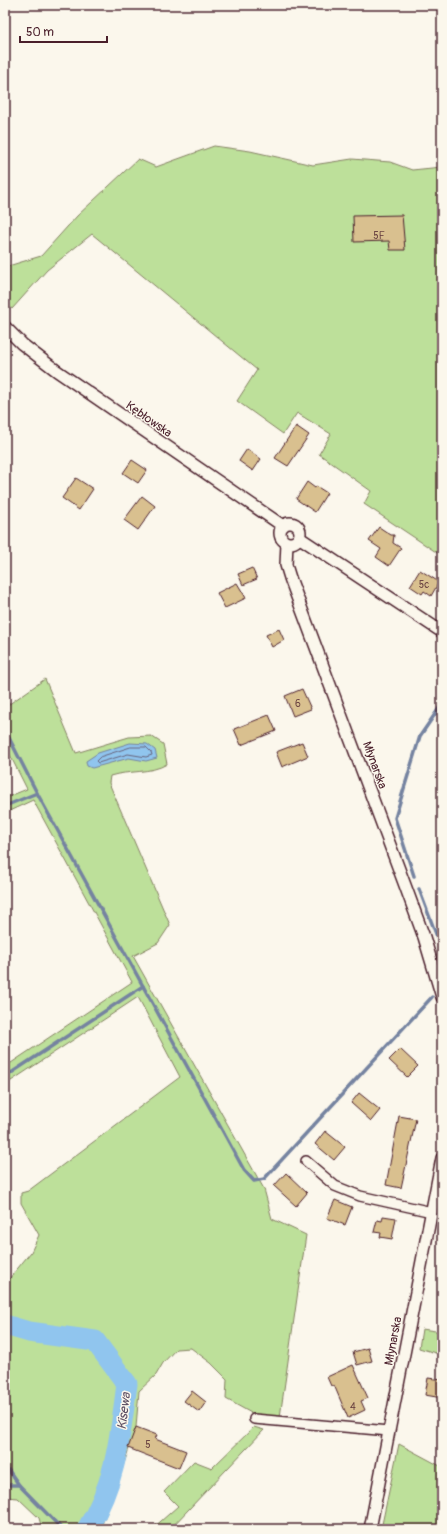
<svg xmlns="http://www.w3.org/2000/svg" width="447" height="1534" font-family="Pangolin,sans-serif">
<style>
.green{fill:#bde09a;stroke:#848062}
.water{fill:#90c5ee;stroke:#7483a0}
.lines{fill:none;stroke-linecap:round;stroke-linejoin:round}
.shore{stroke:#666179;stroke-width:1}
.stream{stroke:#7483a0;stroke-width:3.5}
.river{stroke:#90c5ee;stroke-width:21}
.building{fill:#d9c08f;stroke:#4a1f2b}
.minor-casing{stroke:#4a1f2b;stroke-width:12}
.tertiary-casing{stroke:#4a1f2b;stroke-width:14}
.minor{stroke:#fbf7ec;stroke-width:9}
.tertiary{stroke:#fbf7ec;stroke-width:11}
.labels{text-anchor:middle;stroke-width:3;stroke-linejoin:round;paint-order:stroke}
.number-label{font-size:10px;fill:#6e4744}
.street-label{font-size:12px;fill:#4a1f2b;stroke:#fbf7ec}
.water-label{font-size:13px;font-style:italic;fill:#5f5166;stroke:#fbf7ec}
</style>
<rect width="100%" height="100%" fill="#fbf7ec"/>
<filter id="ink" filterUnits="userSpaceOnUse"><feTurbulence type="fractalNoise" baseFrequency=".025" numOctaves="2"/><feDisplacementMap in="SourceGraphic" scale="8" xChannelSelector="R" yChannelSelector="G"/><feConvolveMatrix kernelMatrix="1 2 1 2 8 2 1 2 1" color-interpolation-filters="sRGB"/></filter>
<g filter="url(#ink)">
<!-- green -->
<g class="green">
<path d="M214 146 250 151 313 165 352 159 390 162 412 170 442 167V556L364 504 371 491 319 454 331 434 297 413 283 434 237 401 257 370 92 234 47 270 12 309 5 301V267L41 256 77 216 138 159 156 167Z"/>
<path d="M45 679 76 753 129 737 151 736 163 744 167 764C150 774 129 770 110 776L109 783 170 925 158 943 133 956 264 1189 272 1219 306 1235 280 1417 253 1414 226 1399 227 1379 211 1363 191 1348 176 1349 163 1363 156 1375 139 1391 136 1427 112 1500 100 1529H42L39 1518 18 1498 5 1497V1282L9 1279 31 1252 39 1235 21 1203V1193L28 1191 180 1077 138 997 5 1085V1067L132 982 33 800 5 813V798L27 789 5 745V707Z"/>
<path d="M422 1329 442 1332V1355L419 1348Z"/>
<path d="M254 1427 264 1430 170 1529H152L178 1506 164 1492 194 1461 212 1468Z"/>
<path d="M399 1444 442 1467V1529H381Z"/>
</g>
<!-- water -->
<path class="water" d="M130 743 147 744 155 750 157 758 146 761 129 758 92 768 87 766 86 761 98 753Z"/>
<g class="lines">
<!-- shore -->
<path class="shore" d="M131 747H146L151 752 152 755 146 757 128 754 98 763 96 761 100 757Z"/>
<!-- stream -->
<g class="stream">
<path d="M5 730 37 793 244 1170 254 1181 264 1179 432 997"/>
<path d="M5 806 37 793"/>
<path d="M414 876 395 818 420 736 442 704"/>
<path d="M419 889 442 950"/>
<path d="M5 1077 143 986"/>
<path d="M5 1465 19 1485 62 1529"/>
<path d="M5 1485H19"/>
</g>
<!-- river -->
<path class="river" d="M5 1325 29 1332 95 1341 127 1384C120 1436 116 1484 87 1529"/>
</g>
<!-- building -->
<g class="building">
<path d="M402 215 405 250H390L389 241 354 242 353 216Z"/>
<path d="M296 426 309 435 288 466 275 458Z"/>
<path d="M247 449 261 459 253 471 239 461Z"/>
<path d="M132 460 147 470 138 483 123 473Z"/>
<path d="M76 478 93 489 79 510 62 498Z"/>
<path d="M307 482 315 488 316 486 327 493 315 512 296 499Z"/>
<path d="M142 496 155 506 138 530 124 520Z"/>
<path d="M379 527 391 535H394L393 543 401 548 389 566 376 557 381 549 369 541Z"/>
<path d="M252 568 257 579 243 585 238 574Z"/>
<path d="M420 570 439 582 431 596 424 591 422 594 410 586Z"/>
<path d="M237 583 246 598 225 608 217 593Z"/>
<path d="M279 629 284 640 272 647 266 635Z"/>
<path d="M302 689 311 709 293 716 285 696Z"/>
<path d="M269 715 276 731 241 745 234 729Z"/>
<path d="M302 742 308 756 282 767 276 752Z"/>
<path d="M400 1049 418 1066 407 1077 389 1060Z"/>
<path d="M359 1093 380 1110 371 1121 351 1103Z"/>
<path d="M399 1116 416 1119 401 1188 386 1185Z"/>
<path d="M325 1131 345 1147 334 1160 315 1144Z"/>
<path d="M286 1173 307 1193 296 1206 274 1186Z"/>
<path d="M335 1200 352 1207 345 1225 327 1218Z"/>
<path d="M383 1216 396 1218 392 1239 380 1237 381 1233 374 1232 377 1220 382 1221Z"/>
<path d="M368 1348 372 1361 357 1365 353 1352Z"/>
<path d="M353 1365 368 1398 361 1401 365 1410 348 1418 334 1385 331 1386 327 1377Z"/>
<path d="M428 1378 442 1380V1398L425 1395Z"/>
<path d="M192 1391 206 1402 199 1412 184 1401Z"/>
<path d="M136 1427 157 1435 155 1439 186 1451 179 1468 128 1448Z"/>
</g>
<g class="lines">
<!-- minor casing -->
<g class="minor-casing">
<g id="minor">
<path d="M306 1161 335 1186 360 1196 432 1212"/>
<path d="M254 1419 389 1431"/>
</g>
</g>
<!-- tertiary casing -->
<g class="tertiary-casing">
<g id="tertiary">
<path d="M5 327 22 344 57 371 283 526"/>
<circle cx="290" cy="533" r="10"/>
<path d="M300 538 442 632"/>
<path d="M287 543 286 565 290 578 406 888 424 937 442 997"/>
<path d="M370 1529 442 1158"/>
</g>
</g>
<!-- minor -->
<use href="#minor" class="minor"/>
<!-- tertiary -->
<use href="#tertiary" class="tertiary"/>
</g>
</g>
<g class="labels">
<!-- number labels -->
<g class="number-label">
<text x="379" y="239">5F</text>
<text x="424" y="588">5c</text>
<text x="298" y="707">6</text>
<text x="353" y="1410">4</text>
<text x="148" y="1448">5</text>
</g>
<!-- street labels -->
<g class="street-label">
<text transform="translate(149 419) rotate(35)" y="4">Kębłowska</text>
<text transform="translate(375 765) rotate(70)" y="4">Młynarska</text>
<text transform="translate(393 1341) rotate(-79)" y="4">Młynarska</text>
</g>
<!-- water labels -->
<g class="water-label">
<text transform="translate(123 1411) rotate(-83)" y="5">Kisewa</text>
</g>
</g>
<!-- margin -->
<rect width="447" height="1534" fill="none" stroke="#fbf7ec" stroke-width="20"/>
<rect x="10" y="10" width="427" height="1514" fill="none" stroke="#4a1f2b" stroke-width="1.5" filter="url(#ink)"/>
<!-- scale -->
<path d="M20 36v6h87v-6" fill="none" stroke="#4a1f2b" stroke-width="2"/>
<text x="26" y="36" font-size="12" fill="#4a1f2b" stroke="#fbf7ec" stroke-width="3" paint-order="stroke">50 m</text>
</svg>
